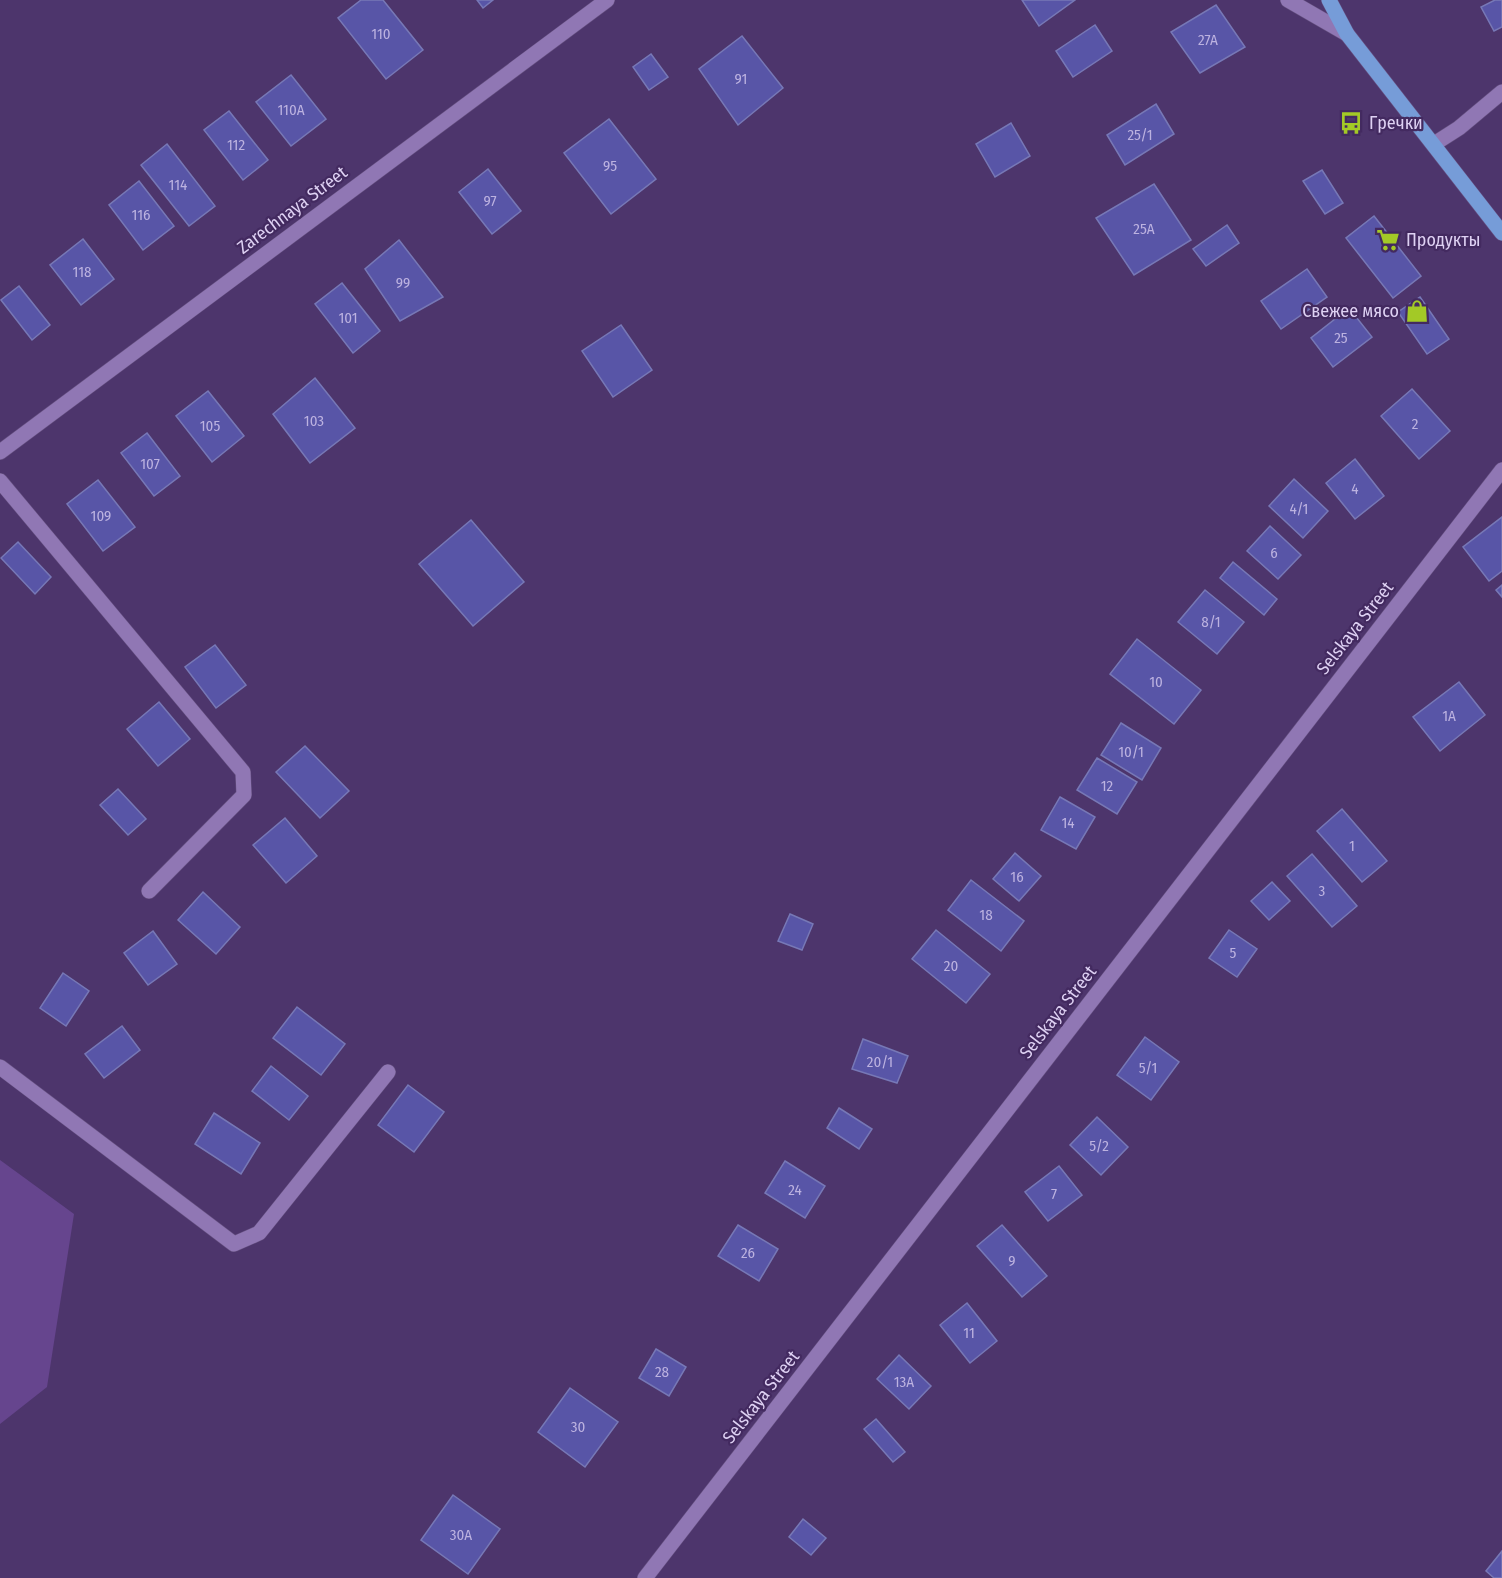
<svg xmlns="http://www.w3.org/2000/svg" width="1502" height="1578" font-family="'Fira Sans Condensed',sans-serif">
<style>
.green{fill:#66458e}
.building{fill:#5855a7;stroke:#7778b6;stroke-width:1.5}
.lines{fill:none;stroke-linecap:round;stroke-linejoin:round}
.minor-casing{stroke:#665180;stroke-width:16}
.major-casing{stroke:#665180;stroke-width:16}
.minor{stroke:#9077b4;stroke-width:15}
.major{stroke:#769cd8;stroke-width:15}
.labels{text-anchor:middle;stroke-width:4.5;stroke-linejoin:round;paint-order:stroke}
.number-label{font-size:15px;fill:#bcb2e0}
.poi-label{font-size:18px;fill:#ded1f3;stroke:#432a60;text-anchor:start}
.street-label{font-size:18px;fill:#ded1f3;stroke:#432a60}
</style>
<rect width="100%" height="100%" fill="#4d356c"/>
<!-- green -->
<path class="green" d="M0 1160 74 1214 47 1387 0 1424Z"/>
<!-- building -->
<g class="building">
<path d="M361 0H383L423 50 386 79 338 18Z"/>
<path d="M477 0H493L483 8Z"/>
<path d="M1022 0H1075L1039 26Z"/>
<path d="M1495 0H1502V27L1494 31 1481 7Z"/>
<path d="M1216 5 1245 47 1200 73 1171 32Z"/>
<path d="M1095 25 1112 51 1073 77 1056 51Z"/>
<path d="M742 36 783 88 738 125 699 69Z"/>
<path d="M651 54 668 77 649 90 633 67Z"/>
<path d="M291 75 326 119 291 146 256 102Z"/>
<path d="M1156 104 1174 134 1125 165 1107 135Z"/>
<path d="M229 111 268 160 243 180 204 130Z"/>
<path d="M609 119 656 179 611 214 564 153Z"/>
<path d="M1011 123 1030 156 995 177 976 144Z"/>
<path d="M167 144 215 206 189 226 141 165Z"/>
<path d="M488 169 521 211 492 234 459 192Z"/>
<path d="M1322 170 1343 203 1325 214 1303 181Z"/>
<path d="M139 181 174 226 143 250 109 205Z"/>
<path d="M1154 184 1191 240 1134 275 1096 218Z"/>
<path d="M1374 216 1421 276 1393 298 1346 238Z"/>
<path d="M1227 225 1239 243 1206 266 1193 249Z"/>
<path d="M83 239 114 279 81 305 50 265Z"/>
<path d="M399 240 443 297 400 321 365 269Z"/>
<path d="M1307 269 1327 297 1281 329 1261 301Z"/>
<path d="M342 283 380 331 353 353 315 304Z"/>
<path d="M19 286 50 325 32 340 1 300Z"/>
<path d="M1420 297 1449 339 1427 354 1398 312Z"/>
<path d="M1349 308 1372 337 1333 367 1311 338Z"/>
<path d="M621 325 652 370 613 397 582 351Z"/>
<path d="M315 378 355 428 310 463 273 414Z"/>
<path d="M1412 389 1450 431 1419 459 1381 416Z"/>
<path d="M208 391 244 436 212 462 176 416Z"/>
<path d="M147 433 180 476 154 496 121 453Z"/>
<path d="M1355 459 1384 496 1355 519 1326 483Z"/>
<path d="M1294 479 1328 511 1303 538 1269 506Z"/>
<path d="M98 480 135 527 103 551 67 504Z"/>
<path d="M1502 517V571L1489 581 1463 547Z"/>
<path d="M471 520 524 582 473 626 419 564Z"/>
<path d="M1270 526 1301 555 1278 579 1247 551Z"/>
<path d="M18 542 51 577 35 594 1 558Z"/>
<path d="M1233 562 1277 599 1264 615 1220 578Z"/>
<path d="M1502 585V597L1496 590Z"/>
<path d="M1205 590 1244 622 1217 654 1178 622Z"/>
<path d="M1137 639 1201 690 1174 724 1110 674Z"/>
<path d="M215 645 246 685 216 708 185 667Z"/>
<path d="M1459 682 1485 715 1440 751 1413 717Z"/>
<path d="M159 702 190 739 158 766 127 729Z"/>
<path d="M1121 723 1161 748 1142 780 1101 755Z"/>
<path d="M305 746 349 791 320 818 276 772Z"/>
<path d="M1097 758 1137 782 1117 814 1077 790Z"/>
<path d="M118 789 146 819 128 835 100 805Z"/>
<path d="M1060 797 1095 817 1076 849 1041 830Z"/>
<path d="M1342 809 1387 861 1362 882 1317 831Z"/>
<path d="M285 818 317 856 286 883 253 845Z"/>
<path d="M1015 853 1041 876 1019 901 993 879Z"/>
<path d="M1312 854 1357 906 1332 927 1287 876Z"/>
<path d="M971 880 1024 921 1001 951 948 910Z"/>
<path d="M1272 882 1290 901 1269 920 1251 901Z"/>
<path d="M203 892 240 927 216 954 178 920Z"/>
<path d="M790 914 813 924 802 950 778 941Z"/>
<path d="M936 930 990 974 966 1003 912 959Z"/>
<path d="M1229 930 1257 949 1237 977 1209 958Z"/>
<path d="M153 931 177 964 148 985 124 953Z"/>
<path d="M63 973 89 991 66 1026 40 1008Z"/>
<path d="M297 1007 345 1044 321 1075 273 1038Z"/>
<path d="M122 1026 140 1050 104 1078 85 1054Z"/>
<path d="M1145 1037 1179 1062 1151 1100 1117 1075Z"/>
<path d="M863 1039 908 1056 897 1083 852 1069Z"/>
<path d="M271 1066 308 1096 289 1120 252 1091Z"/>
<path d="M408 1085 444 1112 414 1152 378 1125Z"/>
<path d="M839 1108 872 1129 859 1149 827 1128Z"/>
<path d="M214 1113 260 1143 241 1174 195 1144Z"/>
<path d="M1097 1117 1128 1147 1101 1175 1070 1145Z"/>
<path d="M785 1161 825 1186 805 1218 765 1193Z"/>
<path d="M1059 1166 1082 1195 1048 1221 1025 1192Z"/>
<path d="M738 1225 778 1249 759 1281 718 1256Z"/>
<path d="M1002 1225 1047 1276 1022 1297 977 1246Z"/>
<path d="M967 1303 997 1341 970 1363 940 1325Z"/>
<path d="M656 1349 686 1367 669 1396 639 1378Z"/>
<path d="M899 1355 931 1386 909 1409 877 1379Z"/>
<path d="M570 1388 618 1422 585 1467 538 1432Z"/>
<path d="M876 1419 905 1452 893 1462 864 1429Z"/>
<path d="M453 1495 500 1529 468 1574 421 1540Z"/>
<path d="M803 1519 826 1538 811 1555 789 1537Z"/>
<path d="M1502 1551V1578H1494L1486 1571Z"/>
</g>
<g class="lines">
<!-- minor casing -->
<g class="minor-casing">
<g id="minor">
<path d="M1288 0 1347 34"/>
<path d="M1434 144 1459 128 1502 92"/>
<path d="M0 452 607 0"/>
<path d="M0 481 243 772 244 795 149 891"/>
<path d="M0 1067 234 1244 259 1233 388 1072"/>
<path d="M645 1578 1502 470"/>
</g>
</g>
<!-- major casing -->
<g class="major-casing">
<path id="major" d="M1329 0 1347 34 1502 233"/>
</g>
<!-- minor -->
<use href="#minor" class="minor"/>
<!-- major -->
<use href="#major" class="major"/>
</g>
<!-- icons -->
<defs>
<g id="bus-bare" transform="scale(1.8)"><path d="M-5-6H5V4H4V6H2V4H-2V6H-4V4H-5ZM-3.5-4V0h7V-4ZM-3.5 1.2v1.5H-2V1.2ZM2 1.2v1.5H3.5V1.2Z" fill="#a3c926" stroke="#432a60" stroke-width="2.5" paint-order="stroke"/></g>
<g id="supermarket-bare" transform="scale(1.8)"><path d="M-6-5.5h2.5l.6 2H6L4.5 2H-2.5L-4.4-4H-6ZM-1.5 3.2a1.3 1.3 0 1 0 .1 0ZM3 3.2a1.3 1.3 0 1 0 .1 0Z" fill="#a3c926" stroke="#432a60" stroke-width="2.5" paint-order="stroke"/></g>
<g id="shop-bare" transform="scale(1.8)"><path d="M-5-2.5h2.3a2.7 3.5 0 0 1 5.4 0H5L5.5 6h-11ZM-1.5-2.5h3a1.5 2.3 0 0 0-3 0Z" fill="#a3c926" stroke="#432a60" stroke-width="2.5" paint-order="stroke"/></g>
</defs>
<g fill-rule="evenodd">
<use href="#bus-bare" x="1351" y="123"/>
<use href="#supermarket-bare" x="1388" y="240"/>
<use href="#shop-bare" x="1417" y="311"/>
</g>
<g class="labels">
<!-- number labels -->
<g class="number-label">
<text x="381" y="39">110</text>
<text x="1208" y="45">27А</text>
<text x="741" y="84">91</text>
<text x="291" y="115">110А</text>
<text x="1140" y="140">25/1</text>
<text x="236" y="150">112</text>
<text x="610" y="171">95</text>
<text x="178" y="190">114</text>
<text x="490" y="206">97</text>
<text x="141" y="220">116</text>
<text x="1144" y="234">25А</text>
<text x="82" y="277">118</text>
<text x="403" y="288">99</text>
<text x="348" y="323">101</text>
<text x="1341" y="343">25</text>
<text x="314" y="426">103</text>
<text x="1415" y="429">2</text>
<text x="210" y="431">105</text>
<text x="150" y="469">107</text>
<text x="1355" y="494">4</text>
<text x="1299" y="514">4/1</text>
<text x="101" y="521">109</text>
<text x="1274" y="558">6</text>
<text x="1211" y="627">8/1</text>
<text x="1156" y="687">10</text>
<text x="1449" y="721">1А</text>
<text x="1131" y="757">10/1</text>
<text x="1107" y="791">12</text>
<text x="1068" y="828">14</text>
<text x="1352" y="851">1</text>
<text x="1017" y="882">16</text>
<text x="1322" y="896">3</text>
<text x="986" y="920">18</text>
<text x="1233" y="958">5</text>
<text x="951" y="971">20</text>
<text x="880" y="1067">20/1</text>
<text x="1148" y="1073">5/1</text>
<text x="1099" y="1151">5/2</text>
<text x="795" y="1195">24</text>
<text x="1054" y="1199">7</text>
<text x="748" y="1258">26</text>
<text x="1012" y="1266">9</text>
<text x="969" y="1338">11</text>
<text x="662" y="1377">28</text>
<text x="904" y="1387">13А</text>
<text x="578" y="1432">30</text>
<text x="461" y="1540">30А</text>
</g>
<!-- poi labels -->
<g class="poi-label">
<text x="1369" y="129">Гречки</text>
<text x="1406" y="246">Продукты</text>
<text x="1399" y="317" text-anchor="end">Свежее мясо</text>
</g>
<!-- street labels -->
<g class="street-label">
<text transform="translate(292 210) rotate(-37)" y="6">Zarechnaya Street</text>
<text transform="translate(1355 628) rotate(-52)" y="6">Selskaya Street</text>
<text transform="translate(1058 1012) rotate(-52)" y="6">Selskaya Street</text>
<text transform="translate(761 1397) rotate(-52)" y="6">Selskaya Street</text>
</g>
</g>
</svg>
